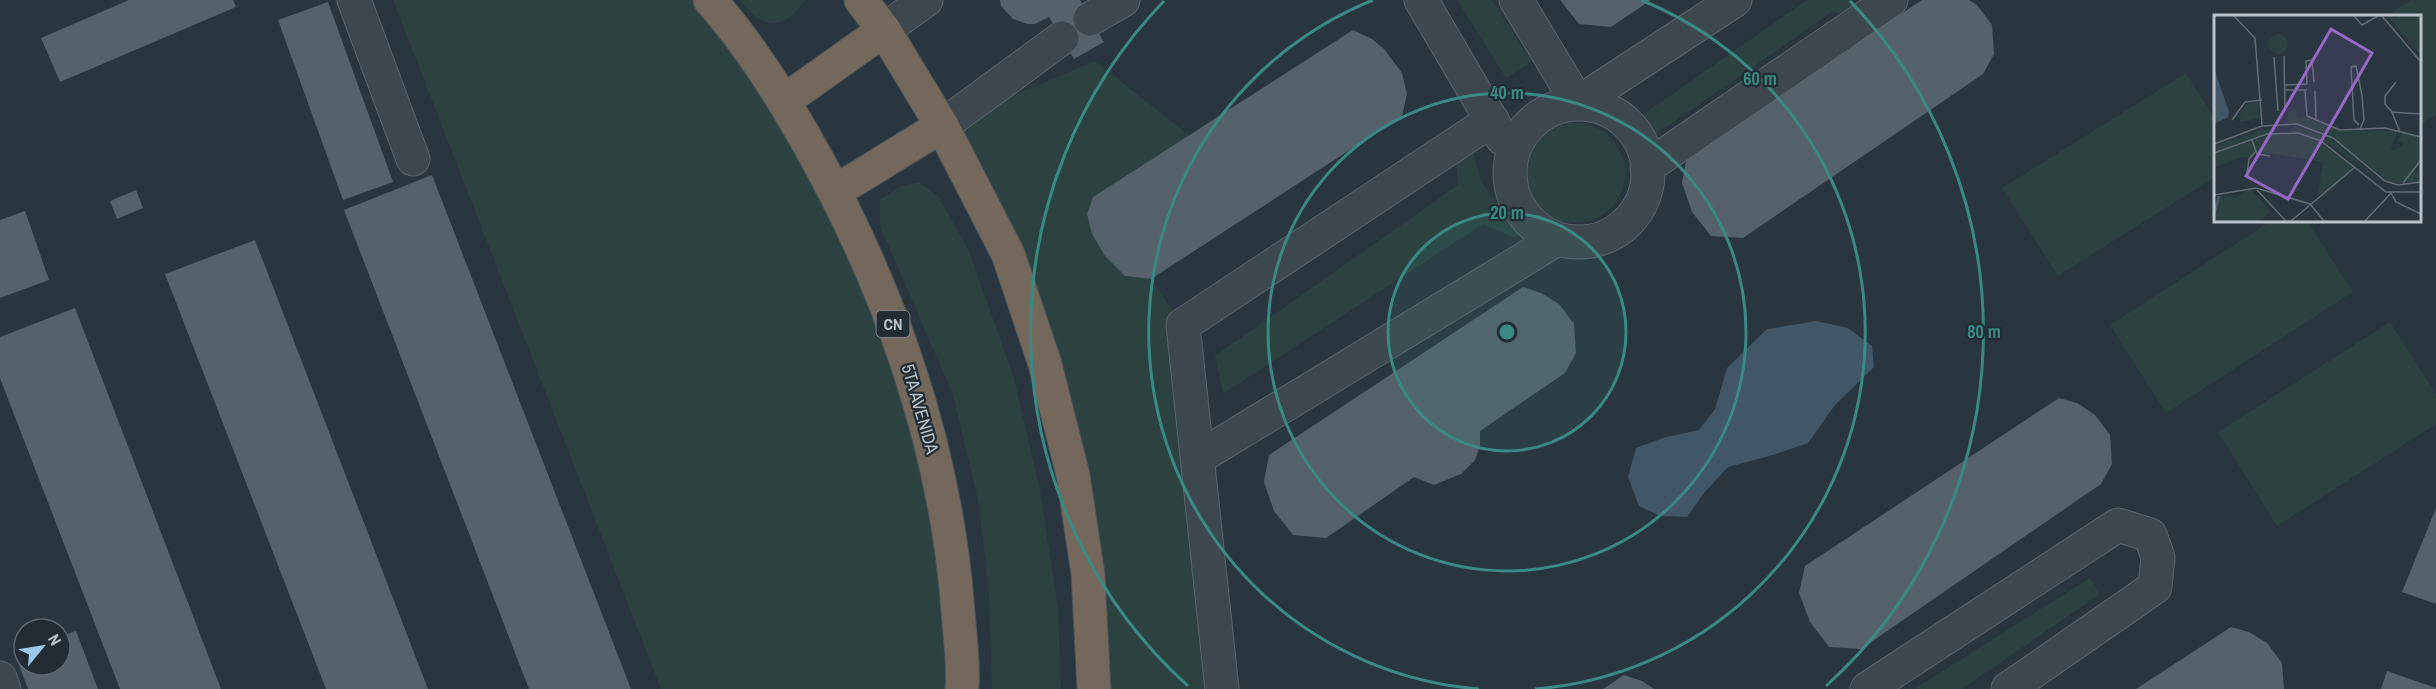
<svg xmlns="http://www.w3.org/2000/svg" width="2436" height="689" font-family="'Archivo Narrow',sans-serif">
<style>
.green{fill:#2c4240}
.water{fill:#415666}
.building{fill:#55626b}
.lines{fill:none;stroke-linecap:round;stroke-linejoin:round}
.minor-casing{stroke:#5b656c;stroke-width:35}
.highway-casing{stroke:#485259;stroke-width:35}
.minor{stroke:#3d474f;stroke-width:33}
.highway{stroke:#74675b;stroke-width:33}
.ring{fill:none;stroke:#3a8985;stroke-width:3}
.labels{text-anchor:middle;stroke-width:4.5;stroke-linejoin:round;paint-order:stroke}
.shield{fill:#222c34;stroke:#8c959c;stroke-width:1.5}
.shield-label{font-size:16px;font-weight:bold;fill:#bac2c9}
.street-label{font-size:18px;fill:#bac2c9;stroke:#222c34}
.inset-river{fill:none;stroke:#415666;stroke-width:3}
.inset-road{fill:none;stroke:#636d76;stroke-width:1.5}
.view{fill:#9468c3;fill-opacity:0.15;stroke:#9468c3;stroke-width:3}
.inset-edge{fill:none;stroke:#bac2c9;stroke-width:3}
.centre{fill:#3a8985;stroke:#222c34;stroke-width:3}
.ring-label{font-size:18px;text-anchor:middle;font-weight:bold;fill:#3a8985;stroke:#222c34;stroke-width:4.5;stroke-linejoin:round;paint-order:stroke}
</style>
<rect width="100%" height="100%" fill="#29353f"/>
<!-- green -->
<g class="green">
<path d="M393 0H709L784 101 934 457 955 689H661Z"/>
<path d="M739 0H805C781 33 764 30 739 0Z"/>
<path d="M1457 0H1492L1532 62 1506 78Z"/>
<path d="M1807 0H1852L1850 8 1842 14 1832 12 1655 135 1641 116Z"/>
<path d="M2411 0H2436V114L2420 125V16H2386Z"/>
<path d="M1095 61 1189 135 1093 197 1087 214 1092 234 1105 256 1125 276 1151 279 1183 325 1223 689H1089L1045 364 942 126Z"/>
<path d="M2186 73 2215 119V177L2058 276 2002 188Z"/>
<circle cx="1575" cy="173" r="50"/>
<path d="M1472 141C1478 190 1492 200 1529 229L1515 238 1483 224 1223 394 1215 356 1458 185 1456 155Z"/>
<path d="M919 182 938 196 969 251 1014 378 1040 490 1058 609 1061 689H992L989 596 979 505 953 395 880 226V200L899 187Z"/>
<path d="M2271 221H2307L2353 292 2166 413 2110 325Z"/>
<path d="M2390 322 2436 394V424L2277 526 2218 432Z"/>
<path d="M2090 578 2100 594 1962 689H1914Z"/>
</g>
<!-- water -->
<path class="water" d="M1816 321 1848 328 1872 346 1874 367 1835 405 1808 443 1773 455 1728 467 1704 493 1687 517 1660 516 1639 506 1628 477 1636 448 1666 437 1699 430 1715 409 1727 368 1767 329Z"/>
<!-- building -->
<g class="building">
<path d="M129 0H233L236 7 60 82 41 38Z"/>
<path d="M1000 0H1080L1104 42 1074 59 1049 17 1035 24H1027L1013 19 1001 6Z"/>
<path d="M1560 0H1651L1611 27 1579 24Z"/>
<path d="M1922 0H1969L1977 5 1992 25 1994 54 1983 74 1743 238 1711 236 1692 212 1682 183 1687 156Z"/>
<path d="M328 2 393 182 343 200 278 20Z"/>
<path d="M1353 30 1372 39 1384 49 1402 73 1407 94 1402 116 1151 279 1125 276 1105 256 1092 234 1087 214 1093 197Z"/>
<path d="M432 175 631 689H529L344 210Z"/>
<path d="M136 190 143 208 117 219 110 201Z"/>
<path d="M25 211 49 280 0 298V220Z"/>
<path d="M255 240 428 689H326L165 274Z"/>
<path d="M1523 287 1541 293 1559 304 1574 324 1576 353 1565 373 1480 431V446L1475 460 1461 474 1434 485 1414 477 1326 538 1293 535 1274 511 1264 482 1269 455Z"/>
<path d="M75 308 221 689H120L0 378V337Z"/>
<path d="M2059 398 2077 403 2095 415 2110 435 2112 464 2101 484 1861 649 1829 647 1810 622 1799 593 1805 566Z"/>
<path d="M2436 508V604L2402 592Z"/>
<path d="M2231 627 2249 632 2267 643 2282 663 2284 689H2136Z"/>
<path d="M76 631 98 689H28L15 654 24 651V665H60V637Z"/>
<path d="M2387 671 2436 688V689H2381Z"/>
<path d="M1624 675 1642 681 1654 689H1603Z"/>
</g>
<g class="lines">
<!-- minor casing -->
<g class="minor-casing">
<g id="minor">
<path d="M354 0 413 159"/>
<path d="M1421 0 1502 138"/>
<path d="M1516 0 1578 103 1735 0"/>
<path d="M1090 19 1123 0"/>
<path d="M884 30 926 0"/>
<circle cx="1579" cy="173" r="69"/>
<path d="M942 126 1062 38"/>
<path d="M1647 167 1891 0"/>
<path d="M1198 458 1557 239"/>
<path d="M0 678 4 689"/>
<path d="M1222 689 1183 325 1492 120"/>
<path d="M1867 689 2118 525 2150 535 2158 557 2155 587 2008 689"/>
</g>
</g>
<!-- highway casing -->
<g class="highway-casing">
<g id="highway">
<path d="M710 0C746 40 776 87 803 134 887 280 946 444 958 612 960 637 964 664 962 689"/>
<path d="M861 0 884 30 942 126 1008 254 1045 364 1073 475 1088 574 1094 689"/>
<path d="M784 101 884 30"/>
<path d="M836 191 942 126"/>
</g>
</g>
<!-- minor -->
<use href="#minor" class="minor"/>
<!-- highway -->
<use href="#highway" class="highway"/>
</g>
<!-- distance rings -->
<circle cx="1507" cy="332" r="119" fill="#3a8985" fill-opacity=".12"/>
<g class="ring">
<circle cx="1507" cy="332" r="119"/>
<circle cx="1507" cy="332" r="239"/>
<path d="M1479 689A358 358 0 0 1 1373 0M1641 0A358 358 0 0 1 1535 689"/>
<path d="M1188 686A477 477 0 0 1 1164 1M1850 1A477 477 0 0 1 1826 686"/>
</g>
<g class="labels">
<!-- shield labels -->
<rect class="shield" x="876.5" y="311" width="33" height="26" rx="4.5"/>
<g class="shield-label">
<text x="893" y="330">CN</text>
</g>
<!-- street labels -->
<g class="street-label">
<text transform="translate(920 409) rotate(74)" y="6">5TA AVENIDA</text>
</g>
</g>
<!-- overview -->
<g transform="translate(2214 15)">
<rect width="207" height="207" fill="#29353f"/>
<path d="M173 1H207V37H204ZM54 29a10 10 0 1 1 20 0a10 10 0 1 1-20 0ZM44 87 45 103 27 107 24 102 33 89ZM82 94 83 103 93 101 126 115 183 116 177 134 181 136 189 129 184 126 188 117 207 122V145L201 153 207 167 176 168 119 123 73 108 74 97ZM81 111 117 124 169 169 116 129 75 115ZM60 112 59 116 0 137V131ZM66 117 100 123 141 152 109 182 104 179 109 147 42 136 36 143 27 142 0 153V138ZM36 173 56 196 46 206H0L5 181 23 182Z" fill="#2c4240"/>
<path d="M0 53 15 97 14 102 0 109Z" fill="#415666"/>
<path class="inset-river" d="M0 199 5 181"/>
<path class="inset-road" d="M20 1 41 23 48 110M140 1 148 10 164 1M168 1 207 47M70 41 71 96M60 42 64 96M137 52 142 51 148 80 150 105 146 114M137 52 140 105 145 110M71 70 93 69 92 46 98 45 100 67M71 75H93M91 75 93 101 126 115 171 113 207 122M101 76 102 104M178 97 171 89V81L182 67M18 105 31 87 48 85M186 117 178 97 207 99M38 125 43 139 56 141M0 129 48 111 83 109 119 123 171 166 184 170 207 167M0 138 53 119 84 118 107 126 172 177H207M33 159 35 144 42 136M189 168 207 145M43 175 72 206M0 180 42 173 96 189 110 206M77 206 140 153M151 206 177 178 182 187 207 199"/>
<path class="view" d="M117 14 158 38 74 184 32 161Z"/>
<rect width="207" height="207" class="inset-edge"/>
</g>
<circle cx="1507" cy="332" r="9" class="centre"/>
<g class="ring-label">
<text x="1760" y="85">60 m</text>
<text x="1507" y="99">40 m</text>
<text x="1507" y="219">20 m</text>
<text x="1984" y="338">80 m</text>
</g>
<!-- north arrow -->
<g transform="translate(42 647) rotate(60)"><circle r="28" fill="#222c34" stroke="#5f6870" stroke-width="1.5"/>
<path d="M0-4.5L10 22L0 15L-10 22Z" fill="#9bc7ed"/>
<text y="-9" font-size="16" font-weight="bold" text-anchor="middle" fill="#bac2c9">N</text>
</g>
</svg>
